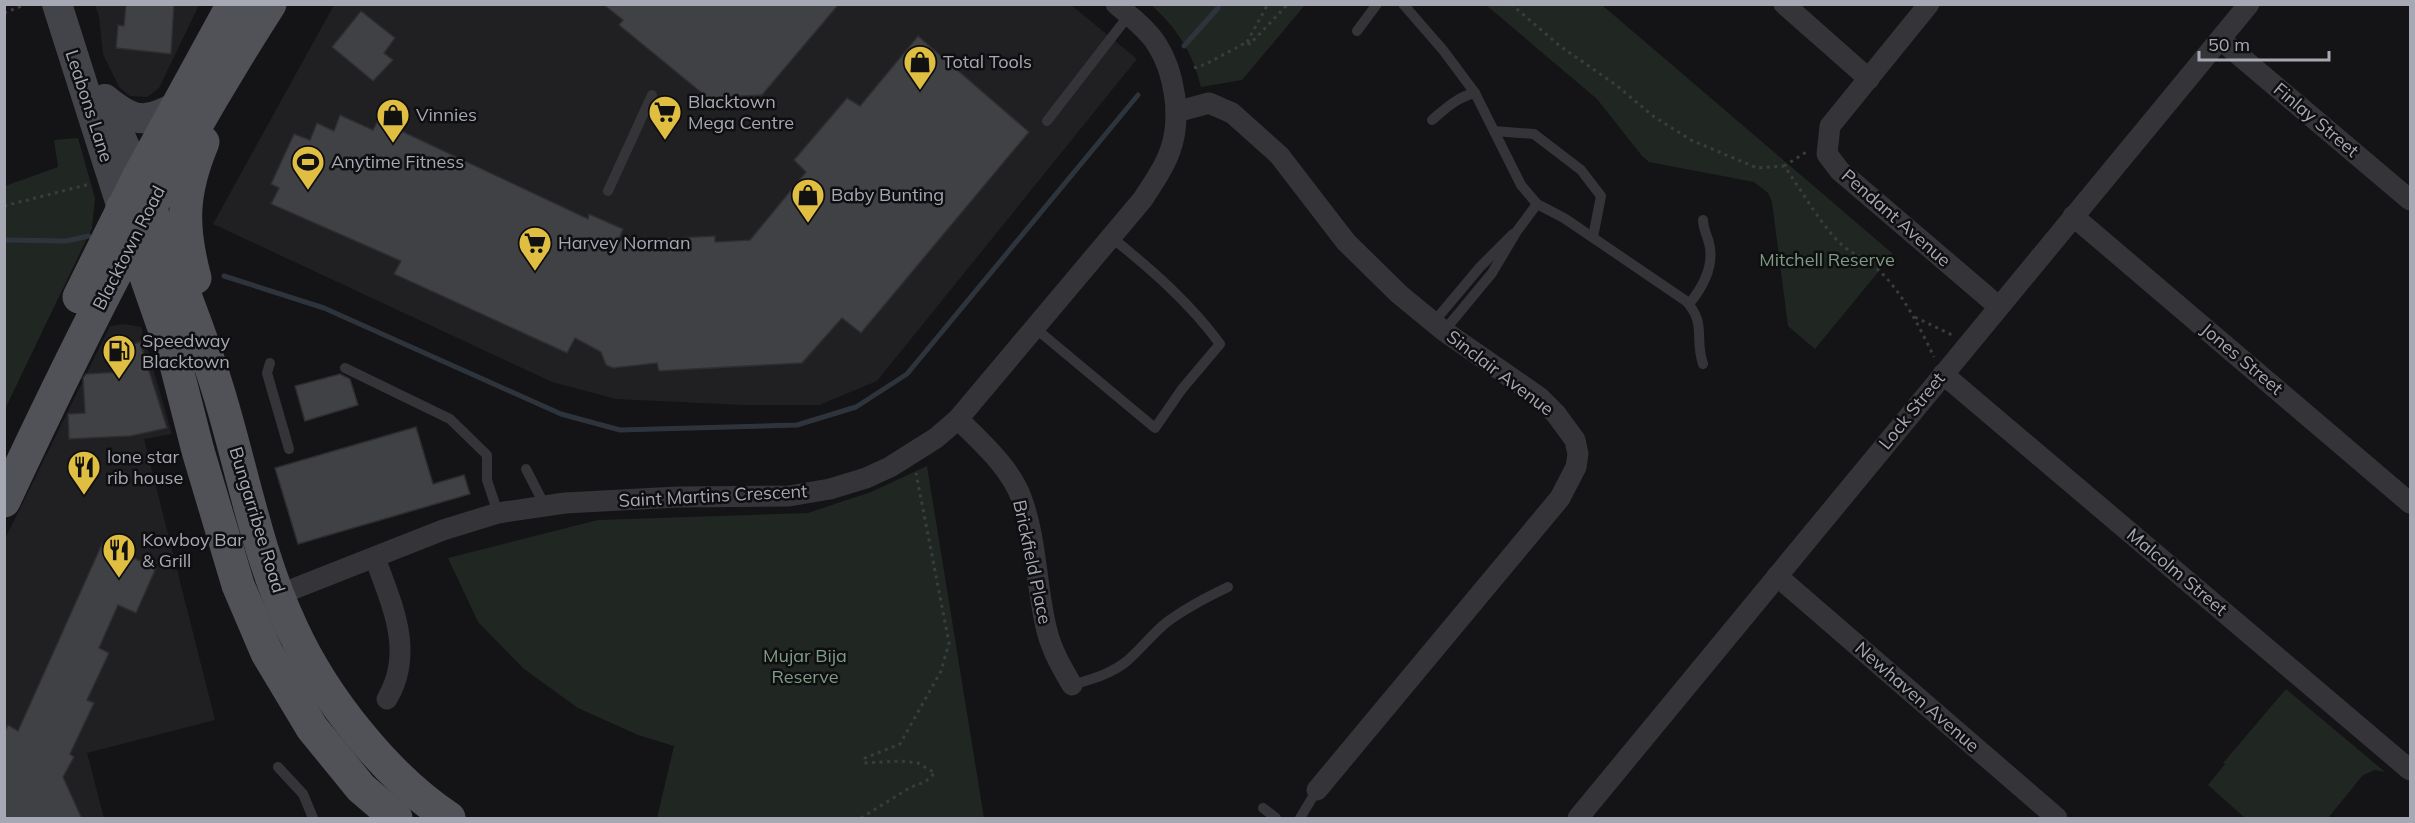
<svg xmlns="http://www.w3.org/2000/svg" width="2415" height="823" font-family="Mulish,sans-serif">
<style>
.built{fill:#202022}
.green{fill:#202722}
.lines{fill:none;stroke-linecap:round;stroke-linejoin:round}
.stream{stroke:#2e343c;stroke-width:5}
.building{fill:#404145;stroke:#2e2e31;stroke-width:1.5}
.path{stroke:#3b3c40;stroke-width:3;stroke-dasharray:3 4.5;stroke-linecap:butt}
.lane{stroke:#353539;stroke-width:10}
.street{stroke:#353539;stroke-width:21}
.secondary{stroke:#434449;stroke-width:30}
.primary{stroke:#515258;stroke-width:33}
.labels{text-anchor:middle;stroke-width:5;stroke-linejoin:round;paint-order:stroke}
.poi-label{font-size:18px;fill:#a6a9b4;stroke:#0f0e10;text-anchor:start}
.street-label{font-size:18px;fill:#a6a9b4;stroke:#0f0e10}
.park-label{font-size:18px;fill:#7f9d85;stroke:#0f0e10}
</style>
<rect width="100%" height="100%" fill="#141315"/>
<!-- built -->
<g class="built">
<path d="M95 5H199L159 88 147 97 130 96 119 87 103 54 99 16Z"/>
<path d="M334 5H1071L1137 59 877 381 819 405H744L616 399 552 382 213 224Z"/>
<path d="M124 324 141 327 172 434 144 439 215 720 87 753 104 818H5L4 541 110 326Z"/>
</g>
<!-- green -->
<g class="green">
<path d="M1151 5H1305L1242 80 1201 87C1193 53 1177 28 1151 5Z"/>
<path d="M1486 5H1602L1893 254 1815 349 1788 326 1772 202 1768 193 1754 182 1649 162 1642 156 1597 99Z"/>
<path d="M78 138 95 198 92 228 5 409V186L58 167 54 140Z"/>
<path d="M927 466 984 818H657L674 746 638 735 578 708 524 669 478 622 448 558 598 520 808 513 871 492Z"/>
<path d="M2286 689 2385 772 2375 770 2363 775 2328 818H2245L2208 785 2225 764 2223 763Z"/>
</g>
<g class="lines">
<!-- stream -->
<g class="stream">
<path d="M1184 46 1218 8V4"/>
<path d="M4 240 66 241 89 236"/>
<path d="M224 276 324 308 561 414 620 430 797 425 856 407 907 374 1138 95"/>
</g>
</g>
<!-- building -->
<g class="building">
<path d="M126 4H174L171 54 116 48 118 25 124 26Z"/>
<path d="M603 4H839L762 95 708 98 619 25 623 20Z"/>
<path d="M361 11 395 38 384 53 393 60 373 81 332 47Z"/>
<path d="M918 36 1029 132 861 333 842 318 802 363 659 371 657 363 613 368 606 365 601 352 575 338 567 353 394 274 401 261 271 204 279 188 271 184 294 134 310 140 317 123 334 131 340 115 373 130 378 120 588 219 589 214 623 229 618 241 715 236V242L750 240 806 172 794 160 847 98 860 106Z"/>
<path d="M140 342 167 428 131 436 69 439 68 414 85 413 83 378 86 374 119 372 118 348Z"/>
<path d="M340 374 350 379 358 405 305 421 295 386Z"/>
<path d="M416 427 433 484 464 475 470 494 298 544 275 468Z"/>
<path d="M102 544 156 568 136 613 118 605 99 648 109 653 87 700 94 703 70 754 74 757 63 777 82 819H4V733L8 725 18 731Z"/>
</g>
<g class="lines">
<!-- path -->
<g class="path">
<path d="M1511 4 1560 46 1616 85 1653 116 1691 140 1757 168 1784 166C1801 189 1816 217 1835 238 1849 254 1862 256 1876 268 1901 289 1920 328 1934 357"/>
<path d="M4 13 27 4"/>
<path d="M1247 42 1268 4"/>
<path d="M1194 68 1206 64 1247 42 1250 44 1288 4"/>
<path d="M1784 166 1808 151"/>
<path d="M4 206 90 184"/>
<path d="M1915 317 1952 335"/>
<path d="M861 818 911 787 925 782 935 773 918 763 900 761 864 763 865 758 900 744 941 671 949 643 916 473"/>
</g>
<!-- lane -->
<g class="lane">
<path d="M1403 4 1443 50 1475 93 1521 185 1537 204 1564 218 1686 301C1707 324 1694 338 1703 364"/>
<path d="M1357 31 1377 4"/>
<path d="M1432 120C1445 109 1457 97 1475 93"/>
<path d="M1047 121 1129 15"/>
<path d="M1494 131 1534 134 1581 170 1601 196 1593 237"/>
<path d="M608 191 652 95"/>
<path d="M1689 304C1703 287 1715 266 1709 243 1707 235 1703 228 1703 220"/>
<path d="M1433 323 1480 267 1513 234"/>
<path d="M1035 328 1155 428 1182 389 1220 344C1190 303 1151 269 1111 237"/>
<path d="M1444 331 1492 273 1517 231 1537 204"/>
<path d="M270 363 267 373 289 449"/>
<path d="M345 368 450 419 487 455V480L498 513"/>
<path d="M526 469 545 506"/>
<path d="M1072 685C1092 679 1111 674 1127 661 1141 649 1153 633 1167 622 1186 608 1207 597 1228 587"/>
<path d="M278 767 303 794 313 818"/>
<path d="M1263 808 1276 818"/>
<path d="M1300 818 1317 790"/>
</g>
<!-- street -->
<g class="street">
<path d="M1784 4 1869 79"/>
<path d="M1929 4 1830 126 1827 154 1840 171 1998 306"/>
<path d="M2221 40 2410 200"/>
<path d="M1176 112 1209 103 1232 113 1279 155 1346 242 1399 294 1444 331 1539 397 1556 414 1575 440 1578 454 1576 467 1560 498 1317 790"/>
<path d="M2073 216 2410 503"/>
<path d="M1943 374 2410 770"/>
<path d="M958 419C981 442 1009 466 1021 497 1037 539 1036 588 1047 631 1052 651 1062 668 1072 685"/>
<path d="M375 558C392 605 415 652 387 699"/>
<path d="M1777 576 2057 818"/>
<path d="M278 595 443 530 498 513 565 503 677 497 789 496 830 489 866 478 890 467 936 438 958 419 1143 199C1153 183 1164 169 1170 151 1182 118 1175 72 1156 43 1146 28 1130 16 1116 4"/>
<path d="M1578 818 2249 4"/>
</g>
<!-- secondary -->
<g class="secondary">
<path d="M57 4 122 208"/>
<path d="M105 99C133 122 144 124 176 107"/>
<path d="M109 109 138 178"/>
</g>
<!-- primary -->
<g class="primary">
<path d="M138 178C166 248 196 317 218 390 242 468 257 554 292 628 324 698 386 776 449 818"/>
<path d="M122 208 174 357 198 451 238 585 267 653 312 728 361 788 396 818"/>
<path d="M195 278C181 226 182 192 203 142"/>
<path d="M79 297 138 178 233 4"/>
<path d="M4 501C84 330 168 163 270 4"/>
</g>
</g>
<!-- icons -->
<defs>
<g id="shop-pin" transform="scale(1.725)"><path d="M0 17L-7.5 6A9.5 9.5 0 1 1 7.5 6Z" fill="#dfbe42" stroke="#0f0e10"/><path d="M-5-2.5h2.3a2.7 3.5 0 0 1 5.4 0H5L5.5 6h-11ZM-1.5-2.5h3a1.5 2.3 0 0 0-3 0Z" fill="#111"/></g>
<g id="supermarket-pin" transform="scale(1.725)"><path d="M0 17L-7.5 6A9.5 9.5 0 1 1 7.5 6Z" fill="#dfbe42" stroke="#0f0e10"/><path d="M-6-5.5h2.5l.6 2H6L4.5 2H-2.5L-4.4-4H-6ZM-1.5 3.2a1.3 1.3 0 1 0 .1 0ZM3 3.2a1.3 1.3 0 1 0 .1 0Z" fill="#111"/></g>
<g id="stadium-pin" transform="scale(1.725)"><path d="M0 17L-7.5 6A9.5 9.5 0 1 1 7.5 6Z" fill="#dfbe42" stroke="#0f0e10"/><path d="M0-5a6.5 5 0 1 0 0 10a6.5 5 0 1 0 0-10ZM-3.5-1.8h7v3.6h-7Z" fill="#111"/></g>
<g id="fuel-pin" transform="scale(1.725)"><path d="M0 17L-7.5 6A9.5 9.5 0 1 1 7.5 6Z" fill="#dfbe42" stroke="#0f0e10"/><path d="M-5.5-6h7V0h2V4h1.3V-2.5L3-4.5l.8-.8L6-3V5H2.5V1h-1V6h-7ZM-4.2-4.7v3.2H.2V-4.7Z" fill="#111"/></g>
<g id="restaurant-pin" transform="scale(1.725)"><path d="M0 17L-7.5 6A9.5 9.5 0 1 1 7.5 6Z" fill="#dfbe42" stroke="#0f0e10"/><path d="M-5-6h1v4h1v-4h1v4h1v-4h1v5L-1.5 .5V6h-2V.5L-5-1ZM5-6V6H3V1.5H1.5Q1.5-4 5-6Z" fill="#111"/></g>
</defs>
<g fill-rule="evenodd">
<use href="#shop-pin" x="920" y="62"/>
<use href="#supermarket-pin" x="665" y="112"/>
<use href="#shop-pin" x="393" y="115"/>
<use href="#stadium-pin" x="308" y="162"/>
<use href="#shop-pin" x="808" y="195"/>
<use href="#supermarket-pin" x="535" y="243"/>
<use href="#fuel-pin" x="119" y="351"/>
<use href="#restaurant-pin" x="84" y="467"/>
<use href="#restaurant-pin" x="119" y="550"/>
</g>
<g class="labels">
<!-- poi labels -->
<g class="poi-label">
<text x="943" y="68">Total Tools</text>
<text x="688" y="108">Blacktown<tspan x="688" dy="21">Mega Centre</tspan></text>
<text x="416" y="121">Vinnies</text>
<text x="331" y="168">Anytime Fitness</text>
<text x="831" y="201">Baby Bunting</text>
<text x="558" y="249">Harvey Norman</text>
<text x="142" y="347">Speedway<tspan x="142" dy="21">Blacktown</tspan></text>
<text x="107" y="463">lone star<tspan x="107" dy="21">rib house</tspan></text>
<text x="142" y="546">Kowboy Bar<tspan x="142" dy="21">&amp; Grill</tspan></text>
</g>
<!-- street labels -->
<g class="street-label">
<text transform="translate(89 106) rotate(72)" y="6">Leabons Lane</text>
<text transform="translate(2316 120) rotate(40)" y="6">Finlay Street</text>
<text transform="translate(1896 218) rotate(41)" y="6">Pendant Avenue</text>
<text transform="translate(129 248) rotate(-63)" y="6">Blacktown Road</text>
<text transform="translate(2242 359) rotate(40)" y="6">Jones Street</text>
<text transform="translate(1500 373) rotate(37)" y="6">Sinclair Avenue</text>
<text transform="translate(1912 411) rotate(-51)" y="6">Lock Street</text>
<text transform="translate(713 496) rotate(-3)" y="6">Saint Martins Crescent</text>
<text transform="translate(257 520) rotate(73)" y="6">Bungarribee Road</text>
<text transform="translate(1032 562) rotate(78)" y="6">Brickfield Place</text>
<text transform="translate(2177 572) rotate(40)" y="6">Malcolm Street</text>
<text transform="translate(1917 697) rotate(41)" y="6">Newhaven Avenue</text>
</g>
<!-- park labels -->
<g class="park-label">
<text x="1827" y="266">Mitchell Reserve</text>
<text x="805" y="662">Mujar Bija<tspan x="805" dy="21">Reserve</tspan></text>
</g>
</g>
<!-- border -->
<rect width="2415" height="823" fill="none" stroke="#a6a9b4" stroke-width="12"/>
<!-- scale -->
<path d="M2199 51v9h130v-9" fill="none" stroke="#a6a9b4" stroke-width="3"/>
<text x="2208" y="51" font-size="18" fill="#a6a9b4" stroke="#0f0e10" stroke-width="4.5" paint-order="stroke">50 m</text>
</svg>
